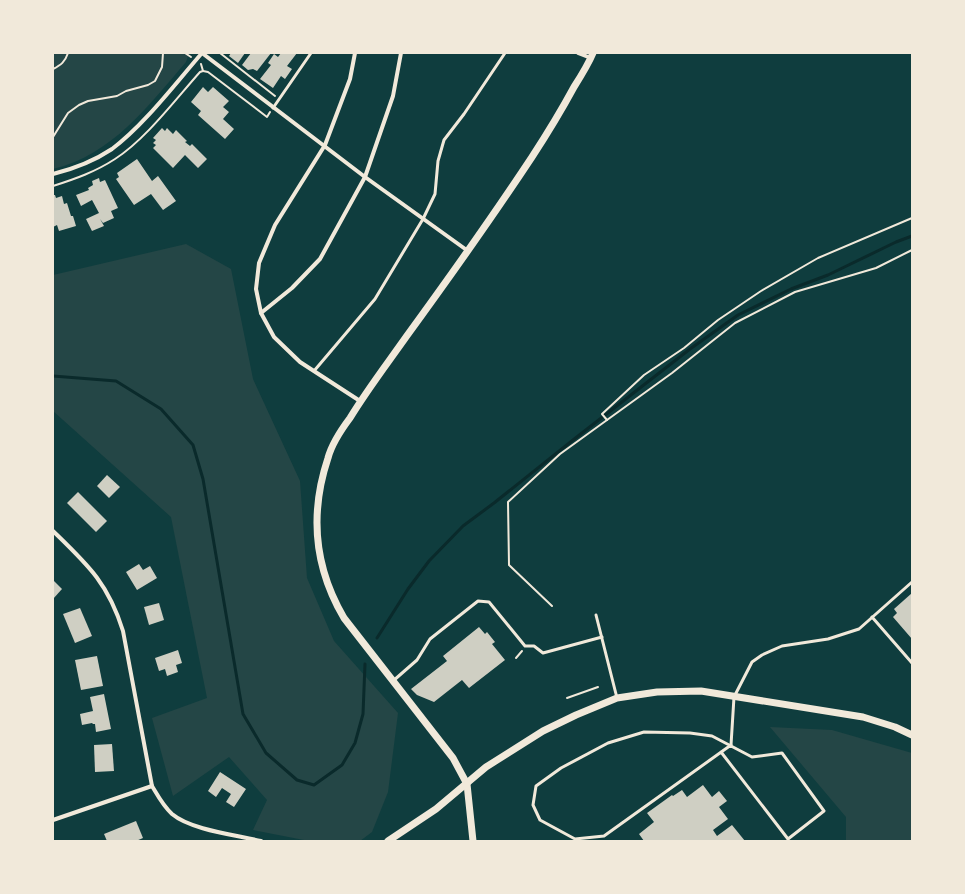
<svg xmlns="http://www.w3.org/2000/svg" width="965" height="894" font-family="Karla,sans-serif">
<style>
.green{fill:#244646}
.lines{fill:none;stroke-linecap:round;stroke-linejoin:round}
.stream{stroke:#0a2a2b;stroke-width:3}
.building{fill:#cfcfc3}
.path{stroke:#f1e9da;stroke-width:2}
.service{stroke:#f1e9da;stroke-width:3}
.minor{stroke:#f1e9da;stroke-width:4}
.tertiary{stroke:#f1e9da;stroke-width:7}
</style>
<rect width="100%" height="100%" fill="#0f3d3e"/>
<!-- green -->
<g class="green">
<path d="M53 53H189L186 62C148 106 112 155 53 169Z"/>
<path d="M186 244 231 269 253 379 300 481 307 578 334 641 398 713 388 792 372 832 360 841H309L253 830 267 800 229 757 173 796 152 718 207 698 171 517 53 411V275Z"/>
<path d="M770 727 832 730 912 753V841H846V817Z"/>
</g>
<g class="lines">
<!-- stream -->
<g class="stream">
<path d="M53 376 116 381 161 409 193 445 203 479 243 714 266 753 297 780 314 785 342 765 355 743 363 714 365 664"/>
<path d="M377 638 408 589 429 561 463 526 494 503 573 440 690 349 738 315 791 289 828 275 896 242 912 236"/>
</g>
</g>
<!-- building -->
<g class="building">
<path d="M231 53H245L238 63 229 56Z"/>
<path d="M251 53H271L257 71 253 69 248 70 242 65Z"/>
<path d="M281 53H297L287 66 292 69 285 79 281 76 273 88 260 79 271 65 268 63 274 54 278 57Z"/>
<path d="M203 87 208 92 213 87 229 101 223 107 229 112 223 119 234 129 225 139 198 115 201 111 191 102Z"/>
<path d="M162 128 165 131 167 128 173 134 176 130 187 141 185 142 190 146 192 144 207 159 198 168 185 155 173 168 153 148 156 145 153 143 156 140 153 138Z"/>
<path d="M137 159 152 181 158 176 176 201 163 210 151 194 134 205 116 179 119 177 117 173Z"/>
<path d="M99 178 100 182 105 180 118 208 111 211 114 218 103 223 100 219 104 226 92 231 86 219 99 213 92 200 81 206 76 195 89 190 88 188 93 185 92 181Z"/>
<path d="M53 195H55L56 198 62 196 64 204 67 203 71 216H73L76 226 59 231 57 225 53 227Z"/>
<path d="M107 475 120 487 109 498 97 486Z"/>
<path d="M78 492 107 521 96 532 67 503Z"/>
<path d="M139 564 143 570 150 566 157 578 137 590 126 572Z"/>
<path d="M53 580 62 589 53 599Z"/>
<path d="M912 593V639L893 617 897 613 894 609Z"/>
<path d="M159 603 164 620 149 625 144 607Z"/>
<path d="M80 608 92 636 75 643 63 614Z"/>
<path d="M479 627 485 634 487 632 495 642 492 644 505 660 469 688 462 680 434 702 417 695 411 689 447 661 443 656Z"/>
<path d="M178 650 182 663 176 665 178 672 167 676 165 669 159 671 155 658Z"/>
<path d="M97 656 103 686 81 690 75 660Z"/>
<path d="M104 694 111 729 96 732 95 724H93L92 723 82 725 80 714 93 711 90 697Z"/>
<path d="M112 744 114 771 95 772 94 745Z"/>
<path d="M220 772 246 789 234 807 226 802 231 794 222 788 216 797 208 791Z"/>
<path d="M703 785 712 797 719 791 727 801 719 807 728 819 713 830 717 836 732 825 745 841H644L639 834 654 822 647 813 672 795 673 796 682 790 687 797Z"/>
<path d="M136 821 143 838 136 841H107L104 834Z"/>
</g>
<g class="lines">
<!-- path -->
<g class="path">
<path d="M185 53 191 57"/>
<path d="M220 53 275 96"/>
<path d="M201 64 203 71 208 72 267 117 270 112"/>
<path d="M53 69C61 65 65 62 68 53"/>
<path d="M53 137 68 113 79 105 88 101 117 96 126 91 148 85 155 81 162 67 163 53"/>
<path d="M53 186C75 179 95 172 115 159 145 140 175 100 200 72L203 71"/>
<path d="M607 420 602 414 644 375 684 348 718 320 761 291 818 258 912 218"/>
<path d="M552 606 509 565 508 502 560 454 672 373 735 323 795 292 876 268 912 250"/>
<path d="M516 658 522 651"/>
<path d="M567 698 598 687"/>
</g>
<!-- service -->
<g class="service">
<path d="M273 108 311 53"/>
<path d="M314 371 375 299 423 219 435 194 438 161 444 140 464 114 505 53"/>
<path d="M596 615 617 698"/>
<path d="M872 617 912 663"/>
<path d="M393 681 417 660 430 639 478 601 489 602 525 646H534L543 653 602 637"/>
<path d="M731 745 734 697 752 662 762 655 782 646 828 639 859 629 912 582"/>
<path d="M721 752 788 839 824 811 782 753 752 757 712 736 690 733 644 732 608 743 561 768 536 786 533 805 540 820 575 839 604 836 731 745"/>
</g>
<!-- minor -->
<g class="minor">
<path d="M202 53 365 177 468 251"/>
<path d="M355 53 350 79 325 145 275 225 259 263 256 289 261 313 274 337 300 362 360 401"/>
<path d="M578 53 591 58"/>
<path d="M53 174C73 169 94 161 112 149 144 125 175 84 202 53"/>
<path d="M261 313 292 288 320 259 365 177 393 96 401 53"/>
<path d="M53 531C88 565 108 583 123 631L152 786C158 796 163 806 172 814 191 830 236 835 261 841"/>
<path d="M53 820 152 786"/>
</g>
<!-- tertiary -->
<g class="tertiary">
<path d="M388 841 436 809 486 767 543 731 576 715 617 698 657 692 701 691 863 717 895 727 912 735"/>
<path d="M473 841 467 784 453 758 344 618C314 567 309 515 328 458 332 443 341 430 350 418 367 390 387 364 406 337 449 278 491 219 532 157 547 134 561 111 574 87 581 76 588 65 593 53"/>
</g>
</g>
<!-- border -->
<rect width="965" height="894" fill="none" stroke="#f1e9da" stroke-width="108"/>
</svg>
